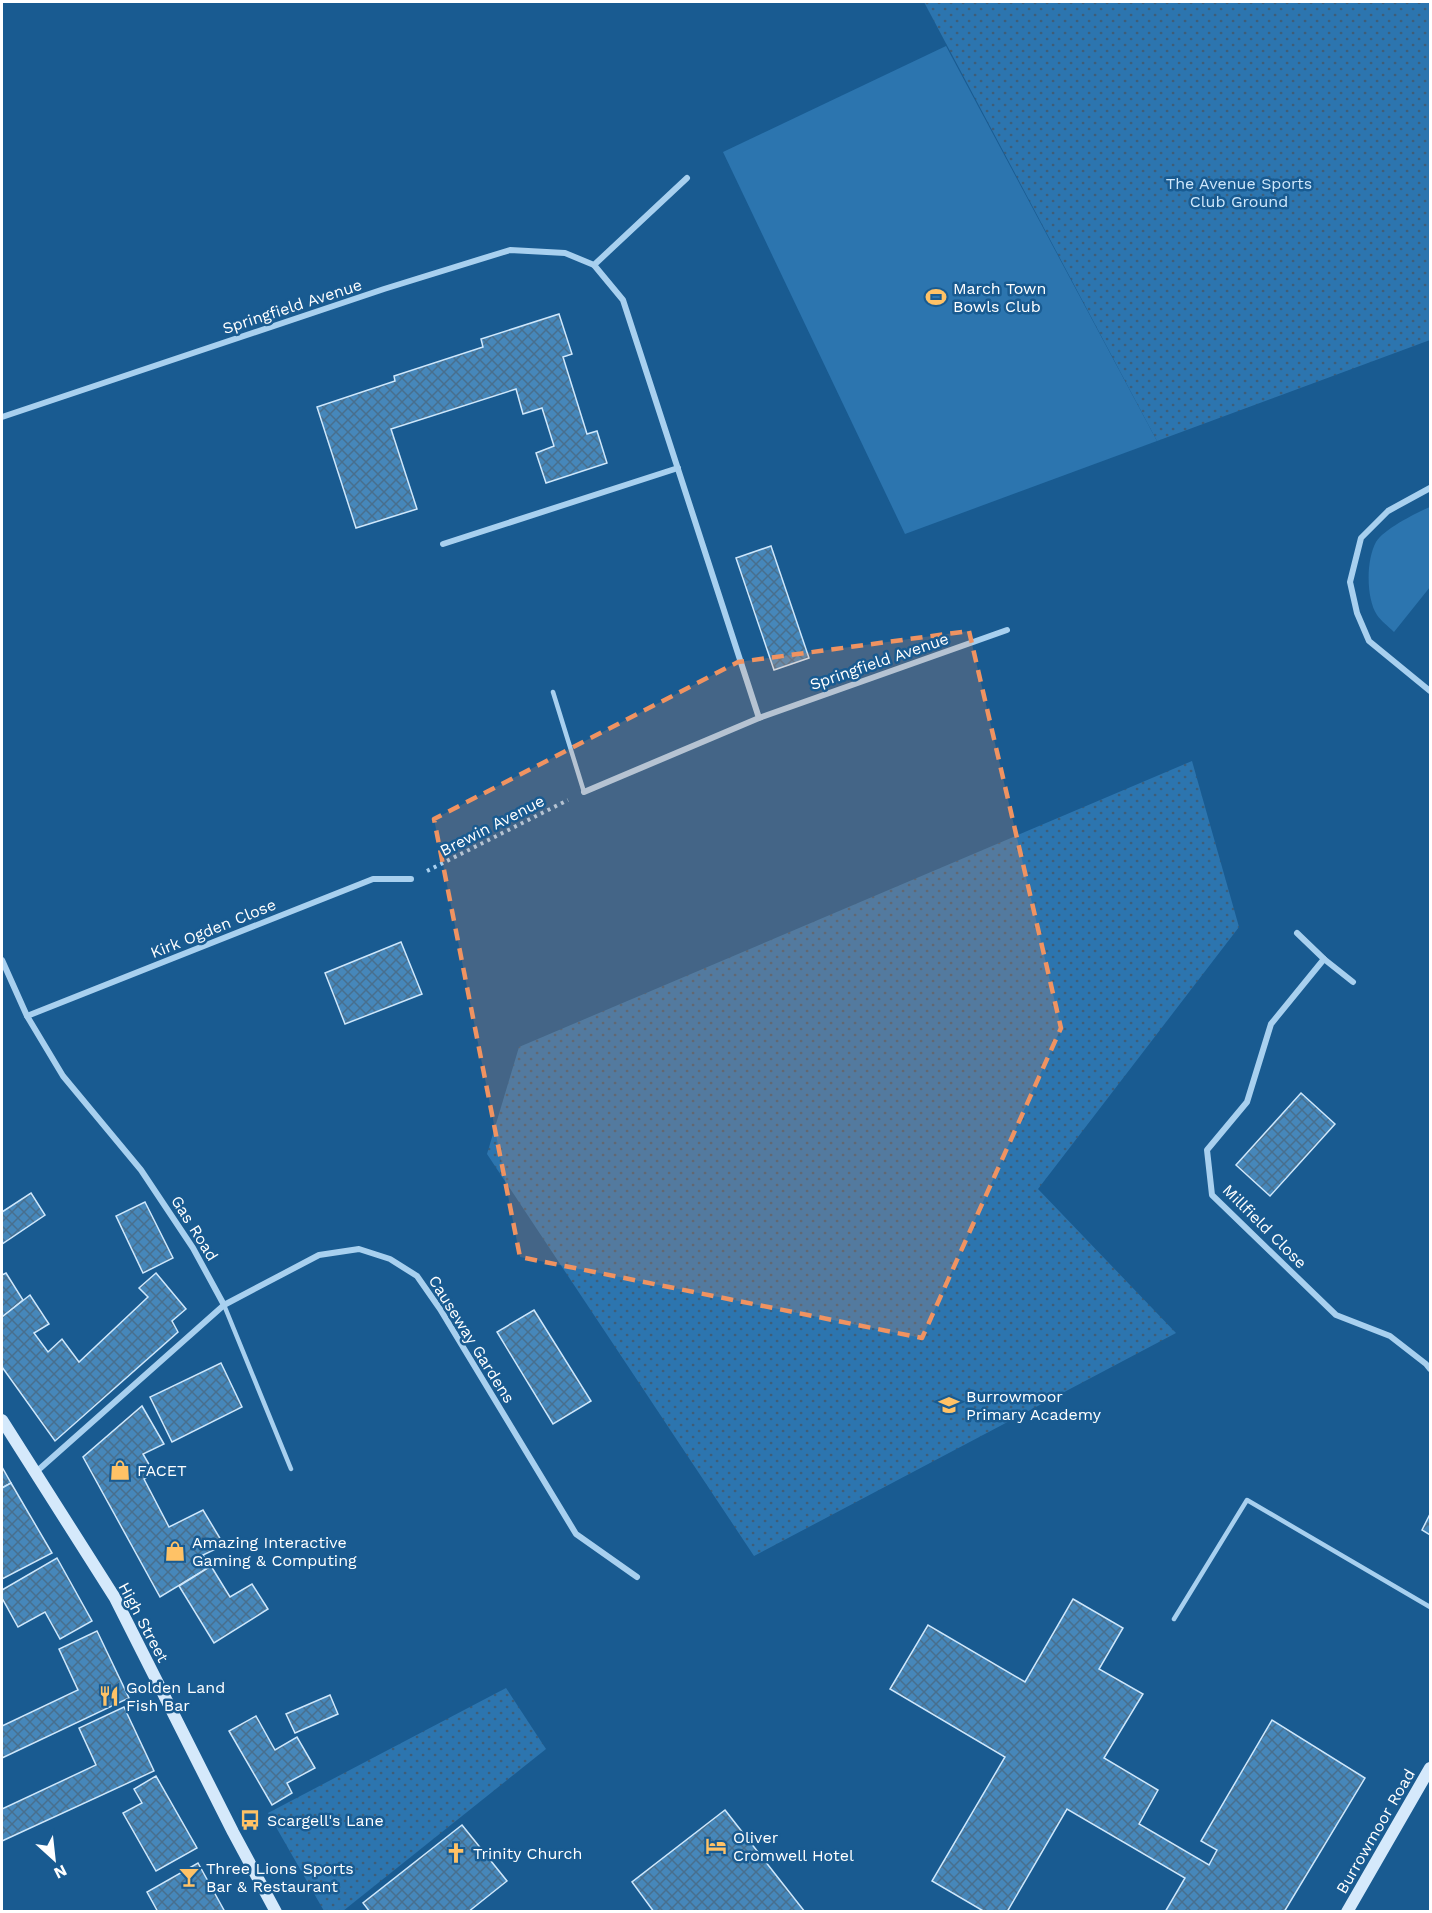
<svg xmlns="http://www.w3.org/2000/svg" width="1432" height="1913" font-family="'Work Sans',sans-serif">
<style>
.grass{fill:#2c75af}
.park{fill:url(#park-dots)}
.building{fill:url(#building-cross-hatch);stroke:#cee7fb;stroke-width:1.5}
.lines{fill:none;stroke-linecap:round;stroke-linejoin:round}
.path{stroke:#a8d0ef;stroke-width:4;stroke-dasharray:3 4.5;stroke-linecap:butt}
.lane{stroke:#a8d0ef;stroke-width:4.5}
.street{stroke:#a8d0ef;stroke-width:6}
.secondary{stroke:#d5e9fb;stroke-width:12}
.marked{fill:#f09361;fill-opacity:0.2;stroke:#f09361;stroke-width:4.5;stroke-dasharray:12 8;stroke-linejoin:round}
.labels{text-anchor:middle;stroke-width:5;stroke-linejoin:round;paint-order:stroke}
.park-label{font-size:16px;fill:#cee7fb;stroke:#195b91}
.poi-label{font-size:16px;fill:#fff;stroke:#195b91;text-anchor:start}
.street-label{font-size:16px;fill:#fff;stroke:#195b91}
</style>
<defs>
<pattern id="park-dots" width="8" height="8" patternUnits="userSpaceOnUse" patternTransform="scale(1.5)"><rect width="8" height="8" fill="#2c75af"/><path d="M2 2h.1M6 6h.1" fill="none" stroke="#3e5e79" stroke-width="1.8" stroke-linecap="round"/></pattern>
<pattern id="building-cross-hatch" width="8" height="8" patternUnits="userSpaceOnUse" patternTransform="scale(1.5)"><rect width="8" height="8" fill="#4687ba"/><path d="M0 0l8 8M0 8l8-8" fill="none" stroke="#486f8e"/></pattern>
</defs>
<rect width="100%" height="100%" fill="#195b91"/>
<!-- grass -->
<g class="grass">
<path d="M946 46 1157 441 905 534 723 152Z"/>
<path d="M1430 507V587L1394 632C1388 626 1381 621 1377 615 1366 598 1366 560 1376 542 1384 529 1416 513 1430 507Z"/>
</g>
<!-- park -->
<g class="park">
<path d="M924 2H1430V340L1157 441Z"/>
<path d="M1192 761 1239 927 1038 1189 1176 1333 754 1556 487 1154 519 1047Z"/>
<path d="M506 1688 546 1749 343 1911H324L268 1813Z"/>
</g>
<!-- building -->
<g class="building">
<path d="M559 314 572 354 563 357 587 434 597 431 607 463 546 483 536 453 554 446 542 408 523 414 516 389 391 429 417 509 356 528 317 407 395 381 394 376 483 347 481 339Z"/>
<path d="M771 546 809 658 774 670 736 558Z"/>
<path d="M401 942 422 994 345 1024 325 973Z"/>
<path d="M1301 1093 1335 1124 1270 1196 1236 1165Z"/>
<path d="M31 1193 45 1215 2 1244V1212Z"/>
<path d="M145 1202 173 1258 143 1273 116 1216Z"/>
<path d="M6 1273 23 1300 2 1317V1275Z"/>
<path d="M156 1273 186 1309 172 1321 178 1332 55 1441 2 1367V1317L30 1295 49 1324 34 1333 48 1352 62 1339 79 1362 148 1297 139 1288Z"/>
<path d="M534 1310 591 1401 553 1424 497 1332Z"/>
<path d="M221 1363 242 1407 172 1442 150 1397Z"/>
<path d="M142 1406 164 1444 143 1454 154 1473 144 1479 169 1527 203 1510 224 1545 203 1555 211 1566 160 1597 83 1457Z"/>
<path d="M2 1467 11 1483 2 1488Z"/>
<path d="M11 1483 52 1553 2 1579V1488Z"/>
<path d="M1430 1514V1535L1422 1530Z"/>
<path d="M57 1558 92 1621 60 1639 45 1612 18 1627 2 1598V1590Z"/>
<path d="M211 1566 230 1597 252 1584 268 1609 214 1643 179 1586Z"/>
<path d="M1073 1599 1123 1628 1099 1669 1143 1694 1104 1758 1158 1790 1139 1824 1209 1865 1217 1850 1201 1841 1272 1720 1365 1778 1284 1912H1165L1185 1878 1067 1809 1007 1912H985L932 1881 1005 1757 890 1689 928 1625 1025 1682Z"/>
<path d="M97 1631 129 1698 2 1758V1726L78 1690 59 1649Z"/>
<path d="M330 1695 338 1714 295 1733 286 1714Z"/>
<path d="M124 1707 154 1771 2 1841V1809L96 1765 79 1728Z"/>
<path d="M256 1716 275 1750 297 1737 315 1768 287 1783 292 1793 272 1805 229 1731Z"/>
<path d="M156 1776 197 1848 156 1871 123 1813 142 1803 134 1789Z"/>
<path d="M725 1810 805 1912H654L632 1882Z"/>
<path d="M462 1825 507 1881 468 1912H370L363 1903Z"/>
<path d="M198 1863 225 1912H158L147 1892Z"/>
</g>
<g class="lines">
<!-- path -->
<path class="path" d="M427 871 568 800"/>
<!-- lane -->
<g class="lane">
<path d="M553 692 584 792"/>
<path d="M224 1305 291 1469"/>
<path d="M1174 1619 1247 1500 1430 1607"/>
</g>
<!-- street -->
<g class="street">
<path d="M594 265 623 300 759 718"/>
<path d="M2 417 384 289 510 250 565 253 594 265 687 178"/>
<path d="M1430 488 1388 511 1361 538 1350 582 1357 613 1369 641 1430 691"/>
<path d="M443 544 678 468"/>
<path d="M584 792 759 718 1007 630"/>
<path d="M1297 933 1324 959 1353 982"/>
<path d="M1324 959 1271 1024 1247 1102 1207 1150 1212 1195 1336 1315 1390 1336 1426 1364 1430 1369"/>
<path d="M2 960 27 1016 63 1076 141 1170 193 1248 224 1305"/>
<path d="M27 1016 373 879H411"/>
<path d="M36 1472 224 1305 319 1255 359 1249 390 1259 417 1276 440 1309 576 1534 637 1577"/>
</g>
<!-- secondary -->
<g class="secondary">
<path d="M2 1420 115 1598 233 1832 276 1912"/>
<path d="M1347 1912 1430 1768"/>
</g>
</g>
<!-- marked area -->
<path class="marked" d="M969 631 1061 1028 922 1338 520 1257 434 819 738 662Z"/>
<!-- icons -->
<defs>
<g id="stadium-bare" transform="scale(1.62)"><path d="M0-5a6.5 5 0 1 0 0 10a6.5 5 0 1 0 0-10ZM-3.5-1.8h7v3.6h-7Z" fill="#ffc266" stroke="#195b91" stroke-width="2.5" paint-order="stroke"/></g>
<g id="school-bare" transform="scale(1.62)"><path d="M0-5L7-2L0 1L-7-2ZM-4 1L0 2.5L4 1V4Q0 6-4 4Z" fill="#ffc266" stroke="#195b91" stroke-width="2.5" paint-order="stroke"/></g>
<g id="shop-bare" transform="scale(1.62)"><path d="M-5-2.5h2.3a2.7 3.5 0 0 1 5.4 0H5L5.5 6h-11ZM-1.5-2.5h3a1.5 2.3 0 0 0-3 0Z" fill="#ffc266" stroke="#195b91" stroke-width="2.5" paint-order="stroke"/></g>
<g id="restaurant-bare" transform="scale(1.62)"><path d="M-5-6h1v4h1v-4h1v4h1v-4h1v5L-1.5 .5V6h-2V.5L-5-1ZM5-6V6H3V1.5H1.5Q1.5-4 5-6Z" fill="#ffc266" stroke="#195b91" stroke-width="2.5" paint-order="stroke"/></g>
<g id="bus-bare" transform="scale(1.62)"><path d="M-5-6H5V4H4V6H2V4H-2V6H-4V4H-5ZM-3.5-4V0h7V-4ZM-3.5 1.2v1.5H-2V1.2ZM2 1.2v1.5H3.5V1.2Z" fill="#ffc266" stroke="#195b91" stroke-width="2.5" paint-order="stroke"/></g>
<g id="hotel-bare" transform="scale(1.62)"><path d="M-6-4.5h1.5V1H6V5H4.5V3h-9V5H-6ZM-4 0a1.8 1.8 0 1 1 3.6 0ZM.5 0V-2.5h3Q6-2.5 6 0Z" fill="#ffc266" stroke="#195b91" stroke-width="2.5" paint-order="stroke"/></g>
<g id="church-bare" transform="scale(1.62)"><path d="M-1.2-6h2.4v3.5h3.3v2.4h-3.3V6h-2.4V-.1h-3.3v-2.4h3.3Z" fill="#ffc266" stroke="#195b91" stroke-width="2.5" paint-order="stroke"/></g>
<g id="bar-bare" transform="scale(1.62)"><path d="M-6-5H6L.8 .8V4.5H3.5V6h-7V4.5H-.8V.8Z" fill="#ffc266" stroke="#195b91" stroke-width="2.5" paint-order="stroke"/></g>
</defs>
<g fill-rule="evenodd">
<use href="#stadium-bare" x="936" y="297"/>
<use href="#school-bare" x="949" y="1405"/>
<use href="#shop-bare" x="120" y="1470"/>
<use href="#shop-bare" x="175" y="1551"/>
<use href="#restaurant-bare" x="109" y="1696"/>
<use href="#bus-bare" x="250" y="1820"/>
<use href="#hotel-bare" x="716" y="1846"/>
<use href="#church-bare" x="456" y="1853"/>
<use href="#bar-bare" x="189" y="1877"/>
</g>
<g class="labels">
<!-- park labels -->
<g class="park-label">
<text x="1239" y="189">The Avenue Sports<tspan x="1239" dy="18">Club Ground</tspan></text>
</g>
<!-- poi labels -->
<g class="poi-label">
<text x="953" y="294">March Town<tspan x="953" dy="18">Bowls Club</tspan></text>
<text x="966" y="1402">Burrowmoor<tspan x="966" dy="18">Primary Academy</tspan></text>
<text x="137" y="1476">FACET</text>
<text x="192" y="1548">Amazing Interactive<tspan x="192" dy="18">Gaming &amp; Computing</tspan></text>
<text x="126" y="1693">Golden Land<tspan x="126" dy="18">Fish Bar</tspan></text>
<text x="267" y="1826">Scargell's Lane</text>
<text x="733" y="1843">Oliver<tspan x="733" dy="18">Cromwell Hotel</tspan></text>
<text x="473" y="1859">Trinity Church</text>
<text x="206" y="1874">Three Lions Sports<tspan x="206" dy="18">Bar &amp; Restaurant</tspan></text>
</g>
<!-- street labels -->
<g class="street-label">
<text transform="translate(292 306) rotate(-18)" y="6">Springfield Avenue</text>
<text transform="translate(879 661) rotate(-19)" y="6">Springfield Avenue</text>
<text transform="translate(492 825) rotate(-27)" y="6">Brewin Avenue</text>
<text transform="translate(213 928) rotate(-22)" y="6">Kirk Ogden Close</text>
<text transform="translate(1265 1226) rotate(45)" y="6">Millfield Close</text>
<text transform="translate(195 1228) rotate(58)" y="6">Gas Road</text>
<text transform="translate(472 1339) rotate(58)" y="6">Causeway Gardens</text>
<text transform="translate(144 1622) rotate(62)" y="6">High Street</text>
<text transform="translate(1375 1831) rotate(-60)" y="6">Burrowmoor Road</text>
</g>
</g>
<!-- border -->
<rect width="1432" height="1913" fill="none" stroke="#ffffff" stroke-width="6"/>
<!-- north arrow -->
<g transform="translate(54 1859) rotate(153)" stroke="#195b91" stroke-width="4.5" paint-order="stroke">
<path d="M0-4.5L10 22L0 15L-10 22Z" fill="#ffffff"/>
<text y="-9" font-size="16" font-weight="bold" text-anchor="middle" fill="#ffffff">N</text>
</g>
</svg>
